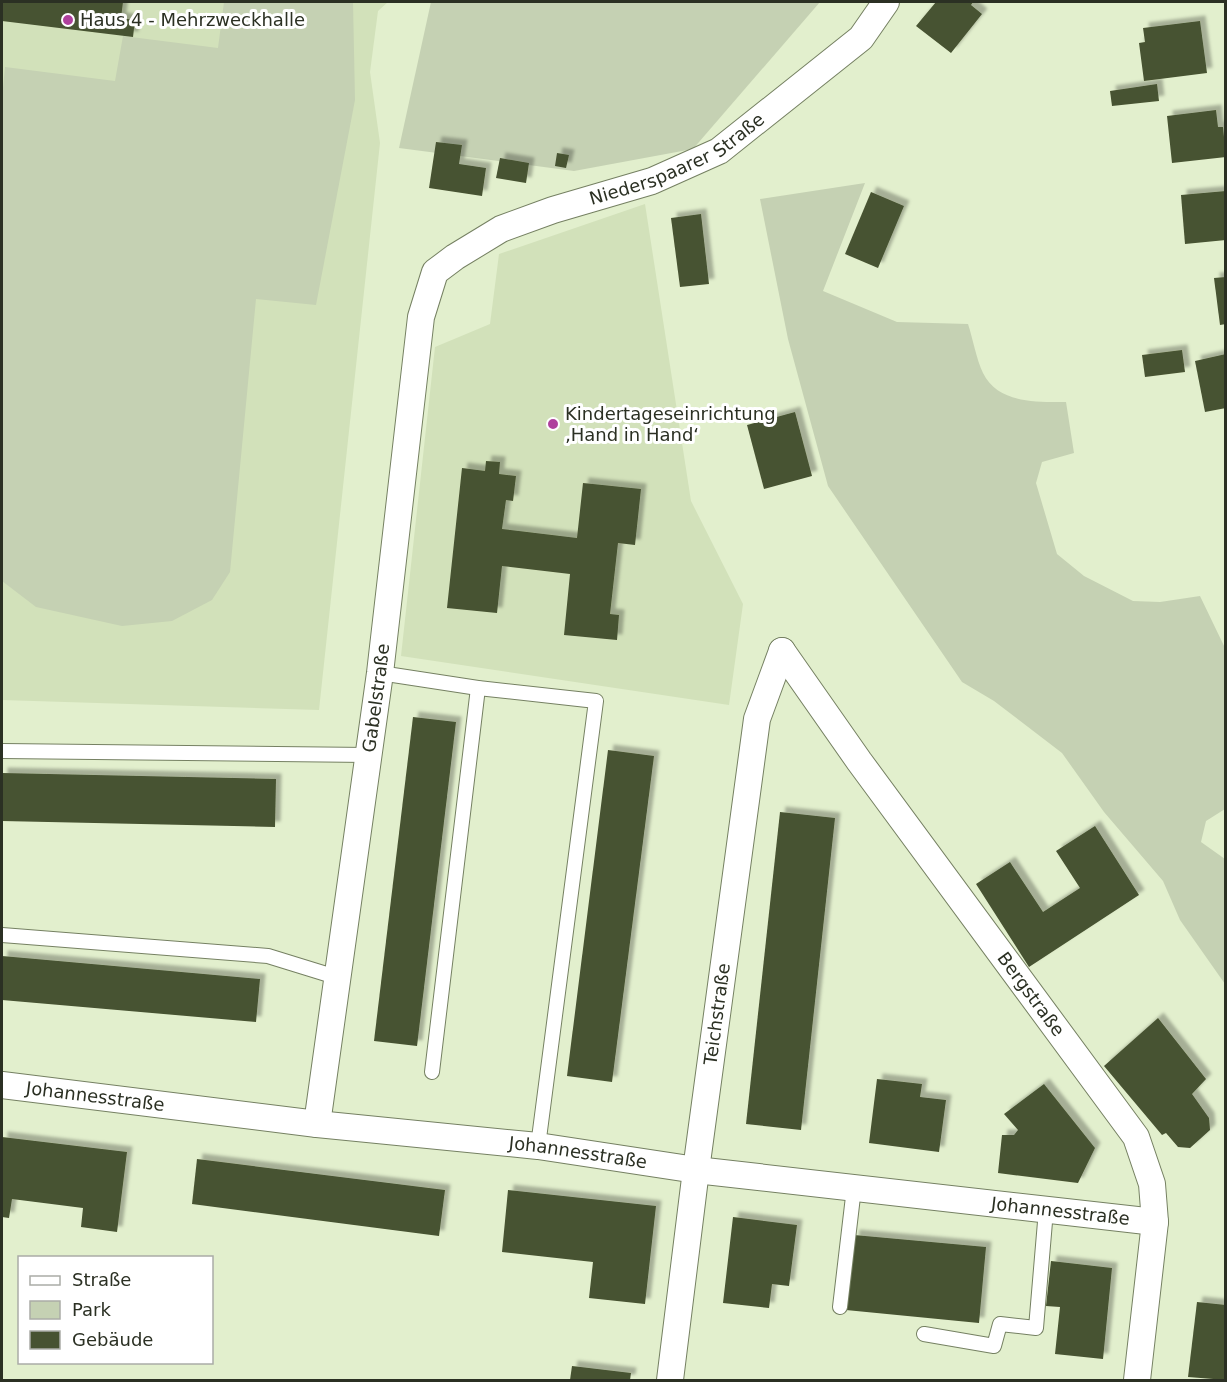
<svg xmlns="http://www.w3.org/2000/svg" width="1227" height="1382" font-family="'DejaVu Sans',sans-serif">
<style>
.built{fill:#d2e1ba}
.green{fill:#c5d1b3}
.building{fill:#475231;filter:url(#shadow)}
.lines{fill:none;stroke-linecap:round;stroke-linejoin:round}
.lane-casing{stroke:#758062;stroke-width:16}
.street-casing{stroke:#758062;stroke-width:28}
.lane{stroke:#fff;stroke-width:14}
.street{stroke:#fff;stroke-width:26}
.poi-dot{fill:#af409d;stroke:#fff;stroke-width:2}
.labels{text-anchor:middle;stroke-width:6;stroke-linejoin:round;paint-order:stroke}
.poi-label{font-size:18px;fill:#2b3023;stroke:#fff;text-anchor:start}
.street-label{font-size:18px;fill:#2b3023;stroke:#fff}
</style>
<defs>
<filter id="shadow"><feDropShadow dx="5.5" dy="-5.5" stdDeviation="1.5" flood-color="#0004"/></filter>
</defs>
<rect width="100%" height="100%" fill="#e2efcd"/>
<!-- built -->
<g class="built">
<path d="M2 2H388L378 11 370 72 380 143 319 710 2 700Z"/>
<path d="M645 204 691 501 743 604 729 705 401 656 435 347 490 324 499 254Z"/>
</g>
<!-- green -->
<g class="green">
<path d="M224 2H353L355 100 316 305 256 299 230 572 212 600 172 621 122 626 36 607 2 581V98L5 67 115 81 123 36 218 48Z"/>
<path d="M431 2H820L693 149 574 171 399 148Z"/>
<path d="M865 183 823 291 897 322 968 324C973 339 976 358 983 373 998 404 1038 402 1066 402L1074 453 1042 462 1036 483 1057 554 1084 576 1133 601 1160 602 1200 596 1225 648V809L1206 821 1201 842 1225 859V984L1180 920 1163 881 1104 812 1062 753 994 701 962 682 828 486 788 339 760 199Z"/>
</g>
<!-- building -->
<g class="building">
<path d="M2 2H123L121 18 135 20 133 37 2 21Z"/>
<path d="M936 2H973L971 5 982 14 951 53 916 26Z"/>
<path d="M1200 21 1207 73 1144 81 1139 43 1145 42 1143 28Z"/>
<path d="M1157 84 1159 101 1112 106 1110 91Z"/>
<path d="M1216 110 1218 127H1223L1226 157 1172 163 1167 116Z"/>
<path d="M436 142 462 145 459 164 486 168 482 196 429 188Z"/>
<path d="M557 153 569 155 566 168 555 166Z"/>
<path d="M500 158 529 163 526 183 496 178Z"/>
<path d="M1226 191V240L1185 244 1181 195Z"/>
<path d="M871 192 904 206 878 268 845 254Z"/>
<path d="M701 214 709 284 680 287 671 218Z"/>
<path d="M1226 277V324L1220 325 1214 278Z"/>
<path d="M1182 350 1185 372 1145 377 1142 355Z"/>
<path d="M1226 354V408L1205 412 1195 361Z"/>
<path d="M795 412 812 476 764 489 747 425Z"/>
<path d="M486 461 500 462 499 474 516 476 513 501 506 500 502 529 577 538 583 483 641 489 635 545 618 543 610 614 619 615 617 640 564 635 570 574 502 566 497 613 447 608 462 468 485 471Z"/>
<path d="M413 717 456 722 417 1046 374 1041Z"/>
<path d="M608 750 654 756 612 1082 567 1076Z"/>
<path d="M2 773 276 779 275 827 2 821Z"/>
<path d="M780 812 835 818 801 1130 746 1124Z"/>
<path d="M1095 826 1139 895 1029 967 976 884 1010 862 1043 912 1080 888 1056 851Z"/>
<path d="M2 956 260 979 256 1022 2 1000Z"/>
<path d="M1158 1018 1206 1079 1192 1094 1209 1118 1210 1130 1190 1148 1178 1147 1166 1133 1162 1135 1104 1066Z"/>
<path d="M877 1079 922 1084 920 1097 946 1100 939 1152 869 1143Z"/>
<path d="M1044 1084 1095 1148 1078 1183 998 1173 1002 1135H1014L1018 1130 1004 1114Z"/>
<path d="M2 1137 127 1152 117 1232 81 1227 83 1208 12 1199 9 1218 2 1217Z"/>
<path d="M197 1159 445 1190 439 1236 192 1204Z"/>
<path d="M508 1190 656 1206 645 1304 589 1298 593 1262 502 1252Z"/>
<path d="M733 1217 797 1225 789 1286 772 1284 769 1308 723 1303Z"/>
<path d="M854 1235 986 1247 979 1323 846 1310Z"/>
<path d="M1051 1261 1112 1268 1103 1359 1055 1354 1060 1307 1046 1306Z"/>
<path d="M1197 1302 1226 1305V1380L1188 1377Z"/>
<path d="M572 1366 631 1373 630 1380H570Z"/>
</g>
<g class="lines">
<!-- lane casing -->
<g class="lane-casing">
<g id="lane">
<path d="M380 673 478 688 596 701 538 1146"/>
<path d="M2 751 368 755"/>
<path d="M2 935 268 956 336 977"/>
<path d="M432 1072 478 688"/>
<path d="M840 1307 854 1188"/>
<path d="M924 1334 994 1346 1000 1324 1036 1328 1046 1210"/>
</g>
</g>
<!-- street casing -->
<g class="street-casing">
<g id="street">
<path id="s1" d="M782 651 859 761 1136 1137 1152 1184 1155 1222 1137 1380"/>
<path id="s2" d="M2 1085 317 1124 538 1146 696 1170 1155 1222"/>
<path id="s3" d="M317 1124 380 673 421 317 435 272 455 257 501 229 553 210 652 181 719 151 861 38 886 2"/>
<path id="s4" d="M670 1380 696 1170 757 719 782 651"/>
</g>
</g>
<!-- lane -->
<use href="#lane" class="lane"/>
<!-- street -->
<use href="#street" class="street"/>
</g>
<!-- markers -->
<g class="poi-dot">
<circle cx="68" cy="20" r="6"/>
<circle cx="553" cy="424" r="6"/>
</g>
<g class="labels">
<!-- poi labels -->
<g class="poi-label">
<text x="80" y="26">Haus 4 - Mehrzweckhalle</text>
<text x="565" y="420">Kindertageseinrichtung<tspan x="565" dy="21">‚Hand in Hand‘</tspan></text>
</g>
<!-- street labels -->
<g class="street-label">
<text dy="6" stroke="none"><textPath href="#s3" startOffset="1130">Niederspaarer Straße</textPath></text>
<text dy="6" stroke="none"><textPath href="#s3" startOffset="430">Gabelstraße</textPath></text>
<text dy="6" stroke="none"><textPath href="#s1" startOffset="424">Bergstraße</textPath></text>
<text dy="6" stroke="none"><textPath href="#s4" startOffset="369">Teichstraße</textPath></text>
<text dy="6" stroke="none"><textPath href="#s2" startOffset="94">Johannesstraße</textPath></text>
<text dy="6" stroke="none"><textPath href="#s2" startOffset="580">Johannesstraße</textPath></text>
<text dy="6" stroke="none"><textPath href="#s2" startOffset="1066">Johannesstraße</textPath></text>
</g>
</g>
<!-- border -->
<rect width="1227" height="1382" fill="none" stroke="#2b3023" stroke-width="6"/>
<!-- legend -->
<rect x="18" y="1256" width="195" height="108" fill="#ffffff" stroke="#aaaca7" stroke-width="1.5"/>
<rect x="30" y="1276" width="30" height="9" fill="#ffffff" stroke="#aaaca7" stroke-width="1.5"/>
<text x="72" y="1286" font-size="18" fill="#2b3023">Straße</text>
<rect x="30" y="1301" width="30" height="18" fill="#c5d1b3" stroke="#aaaca7" stroke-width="1.5"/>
<text x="72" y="1316" font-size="18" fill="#2b3023">Park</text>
<rect x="30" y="1331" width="30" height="18" fill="#475231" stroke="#aaaca7" stroke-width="1.5"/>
<text x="72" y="1346" font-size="18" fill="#2b3023">Gebäude</text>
</svg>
